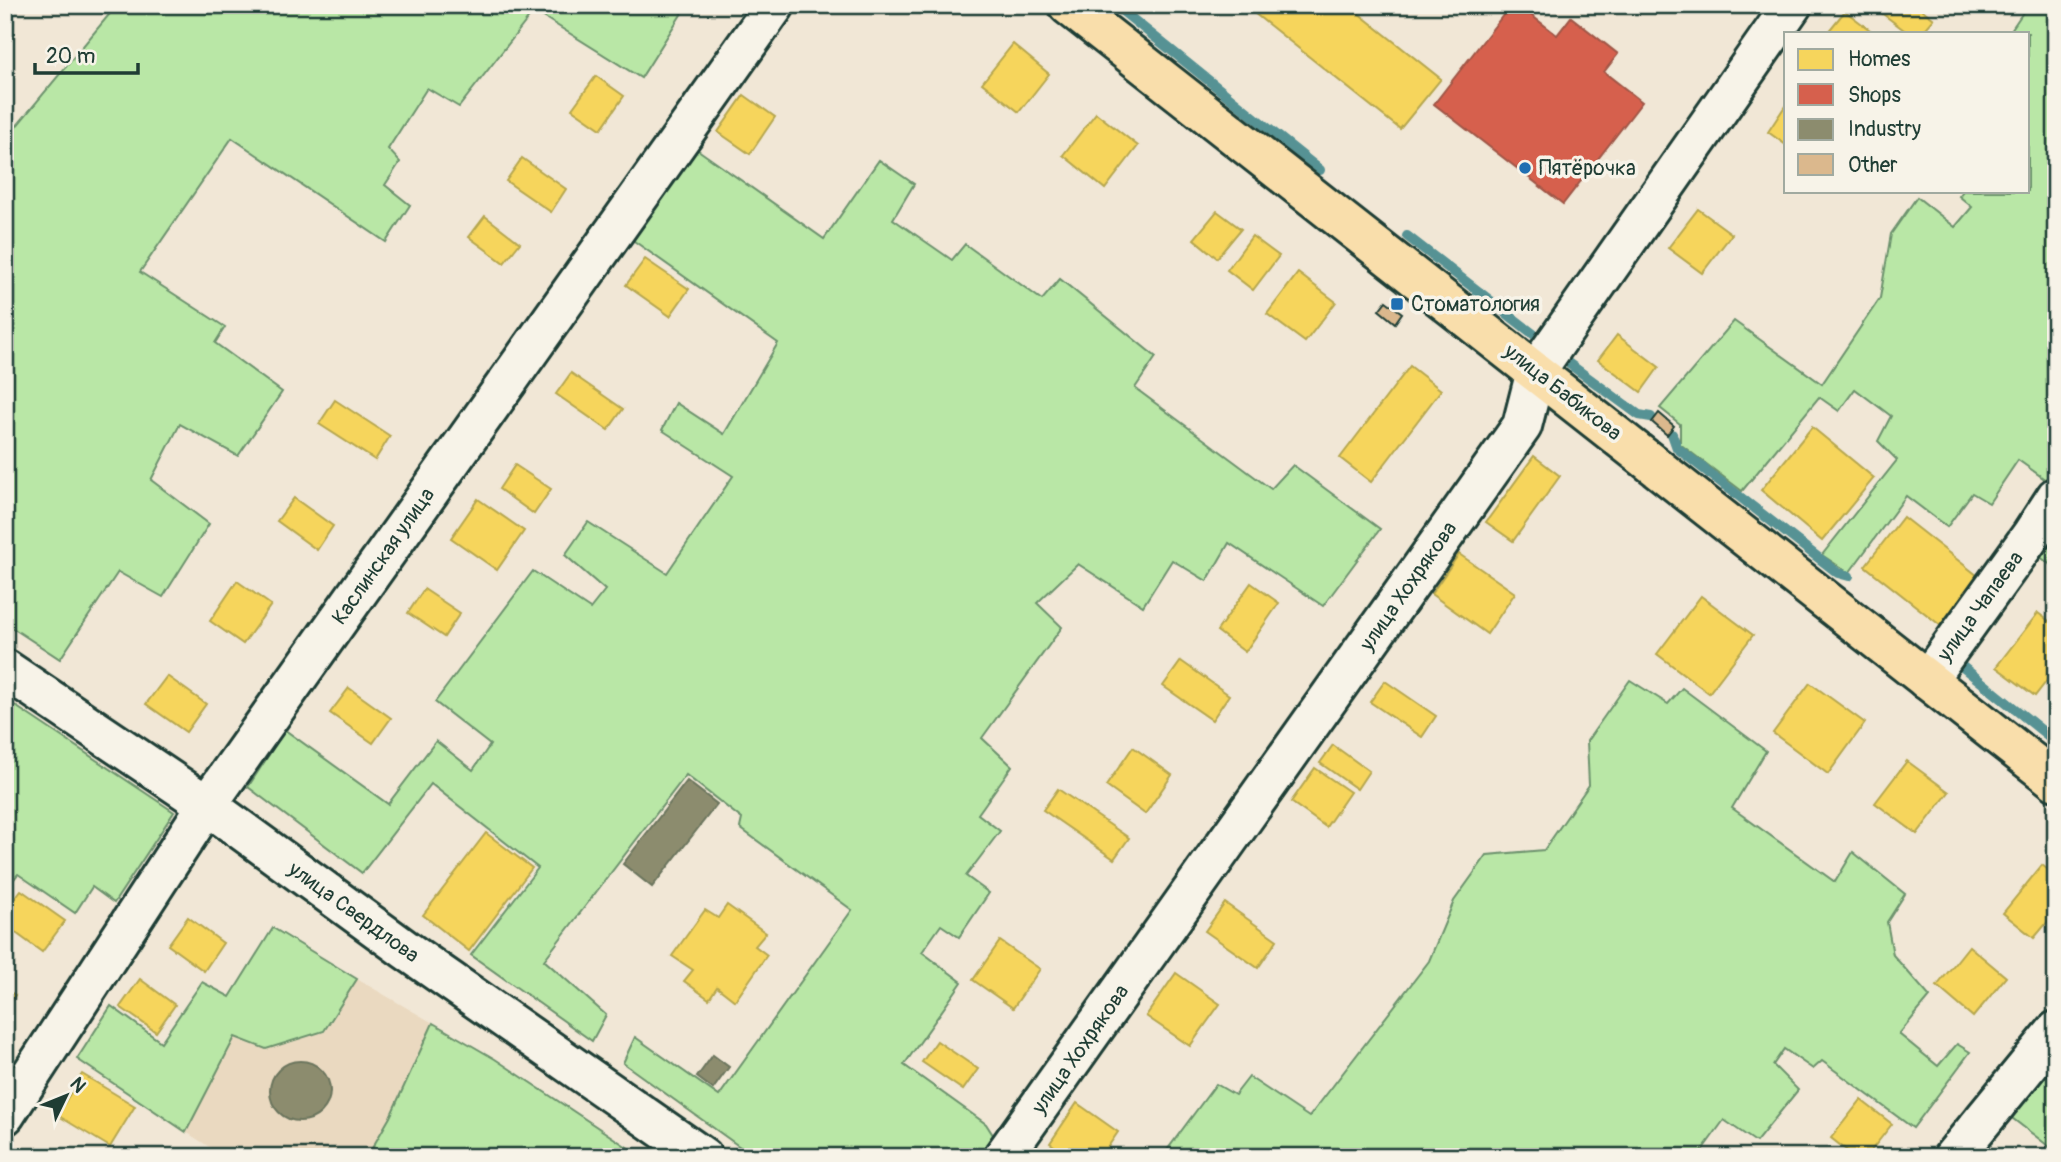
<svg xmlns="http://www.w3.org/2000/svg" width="2061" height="1162" font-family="Pangolin,sans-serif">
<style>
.built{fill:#ead9c0}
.green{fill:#b9e7a6;stroke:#6c926d;stroke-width:2}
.homes{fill:#f6d55c;stroke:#b6a750;stroke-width:2}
.shops{fill:#d6604d;stroke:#9f5646;stroke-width:2}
.industry{fill:#8c8c6e;stroke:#6b745d;stroke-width:2}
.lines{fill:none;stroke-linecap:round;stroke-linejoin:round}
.stream{stroke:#569294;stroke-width:10}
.building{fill:#dbb88d;stroke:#1f3d34;stroke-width:2}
.minor-casing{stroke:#1f3d34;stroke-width:44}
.major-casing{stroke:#1f3d34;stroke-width:44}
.minor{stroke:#f7f3e8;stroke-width:38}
.major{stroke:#f9deab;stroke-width:38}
.poi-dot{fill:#1f6fb2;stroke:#f7f3e8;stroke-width:2.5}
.labels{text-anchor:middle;stroke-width:7;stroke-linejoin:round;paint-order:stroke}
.poi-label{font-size:21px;fill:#1f3d34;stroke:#f7f3e8;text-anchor:start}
.street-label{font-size:21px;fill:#1f3d34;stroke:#f7f3e8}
</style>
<rect width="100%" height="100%" fill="#f1e7d6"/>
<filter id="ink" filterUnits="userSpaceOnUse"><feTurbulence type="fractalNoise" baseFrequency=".0143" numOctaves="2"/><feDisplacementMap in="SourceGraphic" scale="14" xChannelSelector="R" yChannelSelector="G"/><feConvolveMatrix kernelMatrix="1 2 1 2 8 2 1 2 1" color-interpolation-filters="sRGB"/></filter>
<g filter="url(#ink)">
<!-- built -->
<path class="built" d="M357 979 433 1023 390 1117 367 1157H225L186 1132 235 1037 324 1032Z"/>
<!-- green -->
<g class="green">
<path d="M117 5H687L641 78 534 11 459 107 427 88 388 149 400 162 385 185 410 205 386 242 232 138 140 272 225 327 215 343 282 392 238 456 180 424 151 480 209 524 163 597 118 572 60 659 5 623V140Z"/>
<path d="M2028 5H2056V466L2046 480 2018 460 1989 503 1972 493 1947 527 1906 496 1849 573 1822 555 1897 460 1878 441 1891 416 1855 389 1839 411 1819 397 1742 491 1680 444V424L1660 408 1734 321 1822 384 1880 298 1891 234 1917 197 1955 227 1972 207 1959 196 1963 191H2028V33H2009Z"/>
<path d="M691 145 824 239 879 160 914 184 893 219 952 260 965 244 1042 300 1060 279 1156 357 1135 388 1271 489 1293 465 1380 529 1323 606 1229 543 1207 581 1172 560 1143 606 1078 564 1037 603 1062 627 982 738 1012 766 978 814 1000 831 966 876 989 893 959 937 941 925 922 952 962 982 904 1065 986 1124 993 1135 977 1157H754L623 1063 635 1037 719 1096 852 910 740 828 742 819 686 775 544 960 606 1015 592 1041 471 955 538 868 431 784 362 873 248 787 285 730 388 804 436 741 473 770 490 745 435 702 533 571 590 609 605 590 565 555 588 522 667 573 733 476 662 430 676 403 724 434 778 343 627 236Z"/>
<path d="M2056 521V569L2035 553Z"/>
<path d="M1630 680 1668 704 1682 688 1766 751 1732 808 1835 882 1853 852 1905 894 1887 922 1893 955 1930 997 1899 1034 1938 1066 1957 1044 1970 1052 1913 1128 1822 1061 1813 1069 1784 1049 1773 1065 1798 1090 1756 1142 1724 1120 1697 1157H1162L1216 1084 1235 1095 1249 1077 1309 1117 1429 961 1454 901 1487 855 1544 850 1589 785 1587 741Z"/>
<path d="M5 699 174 812 114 903 92 887 75 913 18 874 5 890Z"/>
<path d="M273 928 357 979 324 1031 266 1049 235 1037 186 1132 77 1059 111 1006 161 1042 202 982 230 997Z"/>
<path d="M433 1023 495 1059 642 1157H367L390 1117Z"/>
<path d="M2056 1063V1152L2012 1118Z"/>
</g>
<!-- homes -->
<g class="homes">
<path d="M1244 5H1348L1441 79 1400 129Z"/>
<path d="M1871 5H1916L1934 19 1922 33H1908Z"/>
<path d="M1845 11 1874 33H1827Z"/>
<path d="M1013 44 1049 74 1019 112 982 83Z"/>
<path d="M596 76 624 96 601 129 572 109Z"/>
<path d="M744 95 775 117 750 154 718 132Z"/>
<path d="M1785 106 1786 107V145L1768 132Z"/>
<path d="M1096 113 1138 146 1105 189 1063 155Z"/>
<path d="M522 158 566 189 551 212 506 181Z"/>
<path d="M1698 209 1732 234 1702 273 1668 248Z"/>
<path d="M1217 211 1241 229 1217 258 1194 239Z"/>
<path d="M485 216 520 243 504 263 469 237Z"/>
<path d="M1252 236 1279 256 1253 290 1227 270Z"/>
<path d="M645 259 689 289 670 316 626 285Z"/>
<path d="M1298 273 1336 302 1305 342 1267 314Z"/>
<path d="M1617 335 1659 367 1641 392 1598 360Z"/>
<path d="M1410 366 1441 390 1371 482 1340 458Z"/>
<path d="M571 373 623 409 608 430 556 394Z"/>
<path d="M335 400 390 436 375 460 319 424Z"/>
<path d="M1812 427 1874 478 1822 541 1761 490Z"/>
<path d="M1534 456 1560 476 1513 541 1486 522Z"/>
<path d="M515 465 551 489 534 514 499 489Z"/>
<path d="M294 498 333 526 317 550 277 521Z"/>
<path d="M478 499 524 531 497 570 451 538Z"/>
<path d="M1903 517 1978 576 1940 625 1865 566Z"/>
<path d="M1459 554 1515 593 1487 634 1431 594Z"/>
<path d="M237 581 271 605 243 644 210 621Z"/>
<path d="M1251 583 1279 603 1245 652 1217 631Z"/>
<path d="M424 589 460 613 444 637 408 613Z"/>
<path d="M1701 596 1753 635 1709 693 1657 654Z"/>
<path d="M2038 613 2056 626V669L2035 696 1996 667Z"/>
<path d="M1181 661 1229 695 1212 720 1163 686Z"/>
<path d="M167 676 206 704 186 732 146 704Z"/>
<path d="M1385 681 1436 716 1422 737 1370 702Z"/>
<path d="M1810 683 1865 723 1828 774 1773 733Z"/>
<path d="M349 688 391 718 373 743 330 713Z"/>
<path d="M1333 745 1369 771 1357 789 1320 763Z"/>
<path d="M1133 747 1172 775 1145 814 1106 786Z"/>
<path d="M1907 761 1949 792 1917 834 1875 803Z"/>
<path d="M1315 768 1350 792 1326 827 1291 802Z"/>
<path d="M1058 789 1129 838 1114 859 1043 810Z"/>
<path d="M486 833 532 868 469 951 423 915Z"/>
<path d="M2042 865 2056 876V912L2034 938 2003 913Z"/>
<path d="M21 890 65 921 42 952 5 925V911Z"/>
<path d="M1225 903 1277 940 1258 968 1205 931Z"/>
<path d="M727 905 766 933 755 946 767 955 735 1001 717 987 709 999 684 981 693 970 672 956 705 910 718 918Z"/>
<path d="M188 917 223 943 204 971 168 945Z"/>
<path d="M1000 941 1040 969 1013 1008 973 980Z"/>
<path d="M1969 946 2006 977 1973 1017 1937 986Z"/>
<path d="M1176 973 1220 1004 1190 1046 1146 1016Z"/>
<path d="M140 979 175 1005 156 1032 120 1007Z"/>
<path d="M5 989 15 995 5 1011Z"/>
<path d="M937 1041 978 1069 963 1090 922 1062Z"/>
<path d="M82 1074 135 1106 110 1147 57 1115Z"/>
<path d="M1861 1100 1892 1124 1866 1157H1855L1831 1138Z"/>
<path d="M1077 1103 1118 1132 1101 1157H1069L1050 1143Z"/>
</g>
<!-- shops -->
<path class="shops" d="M1511 5H1518L1557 35 1571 17 1618 54 1604 72 1642 102 1563 204 1434 104Z"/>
<!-- industry -->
<g class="industry">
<path d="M687 781 717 804 652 887 623 864Z"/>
<path d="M713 1055 729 1067 713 1089 697 1077Z"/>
<circle cx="300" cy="1091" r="30"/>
</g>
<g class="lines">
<!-- stream -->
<g class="stream">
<path d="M1115 5 1320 170"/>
<path d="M1407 236 1536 336"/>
<path d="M1564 360 1639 415 1651 417"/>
<path d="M1672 434 1677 448 1838 573 1849 576"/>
<path d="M1954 660 2056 742"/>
</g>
</g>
<!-- building -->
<g class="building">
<path d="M1386 301 1402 313 1395 323 1379 310Z"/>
<path d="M1659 413 1674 426 1667 435 1652 422Z"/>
</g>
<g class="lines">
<!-- minor casing -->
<g class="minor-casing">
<g id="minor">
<path d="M5 669 207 805 406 950 703 1157"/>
<path d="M1927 680 2032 534 2056 497"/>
<path d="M5 1115 207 805 775 5"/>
<path d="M1003 1157 1522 426 1536 371 1792 5"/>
<path d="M1953 1157 2056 1031"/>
</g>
</g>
<!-- major casing -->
<g class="major-casing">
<path id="major" d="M1068 5 2056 781"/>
</g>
<!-- minor -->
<use href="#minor" class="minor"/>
<!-- major -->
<use href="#major" class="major"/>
</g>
</g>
<!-- markers -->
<g class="poi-dot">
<circle cx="1525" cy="168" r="7"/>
<rect x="1390" y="297" width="14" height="14" rx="3.5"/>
</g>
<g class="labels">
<!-- poi labels -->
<g class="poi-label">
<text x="1539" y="175">Пятёрочка</text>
<text x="1411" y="311">Стоматология</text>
</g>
<!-- street labels -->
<g class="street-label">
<text transform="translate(1563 392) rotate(38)" y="7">улица Бабикова</text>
<text transform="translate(383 556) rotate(-55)" y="7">Каслинская улица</text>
<text transform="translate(1408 586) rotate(-55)" y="7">улица Хохрякова</text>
<text transform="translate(1980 606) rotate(-54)" y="7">улица Чапаева</text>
<text transform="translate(354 912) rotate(36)" y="7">улица Свердлова</text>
<text transform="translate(1080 1049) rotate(-55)" y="7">улица Хохрякова</text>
</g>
</g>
<!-- margin -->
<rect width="2061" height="1162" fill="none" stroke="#f7f3e8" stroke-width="28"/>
<rect x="14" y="14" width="2033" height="1134" fill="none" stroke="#1f3d34" stroke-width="2.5" filter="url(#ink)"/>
<!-- legend -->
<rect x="1784" y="32" width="245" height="161" fill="#f7f3e8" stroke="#a1aaa0" stroke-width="2"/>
<rect x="1798" y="49" width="35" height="21" fill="#f6d55c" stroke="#a1aaa0" stroke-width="2"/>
<text x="1848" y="66" font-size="21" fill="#1f3d34">Homes</text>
<rect x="1798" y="84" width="35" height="21" fill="#d6604d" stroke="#a1aaa0" stroke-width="2"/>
<text x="1848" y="102" font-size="21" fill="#1f3d34">Shops</text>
<rect x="1798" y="119" width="35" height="21" fill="#8c8c6e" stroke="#a1aaa0" stroke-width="2"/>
<text x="1848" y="136" font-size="21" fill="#1f3d34">Industry</text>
<rect x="1798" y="154" width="35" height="21" fill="#dbb88d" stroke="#a1aaa0" stroke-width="2"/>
<text x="1848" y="172" font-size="21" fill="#1f3d34">Other</text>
<!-- north arrow -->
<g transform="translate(66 1096) rotate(47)" stroke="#f7f3e8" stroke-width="5" paint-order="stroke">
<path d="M0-5L12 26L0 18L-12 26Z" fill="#1f3d34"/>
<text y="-10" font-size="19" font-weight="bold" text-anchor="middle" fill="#1f3d34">N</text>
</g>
<!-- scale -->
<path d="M35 63v10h103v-10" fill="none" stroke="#1f3d34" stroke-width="3.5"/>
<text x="46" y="63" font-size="21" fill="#1f3d34" stroke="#f7f3e8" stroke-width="5" paint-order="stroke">20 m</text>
</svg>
